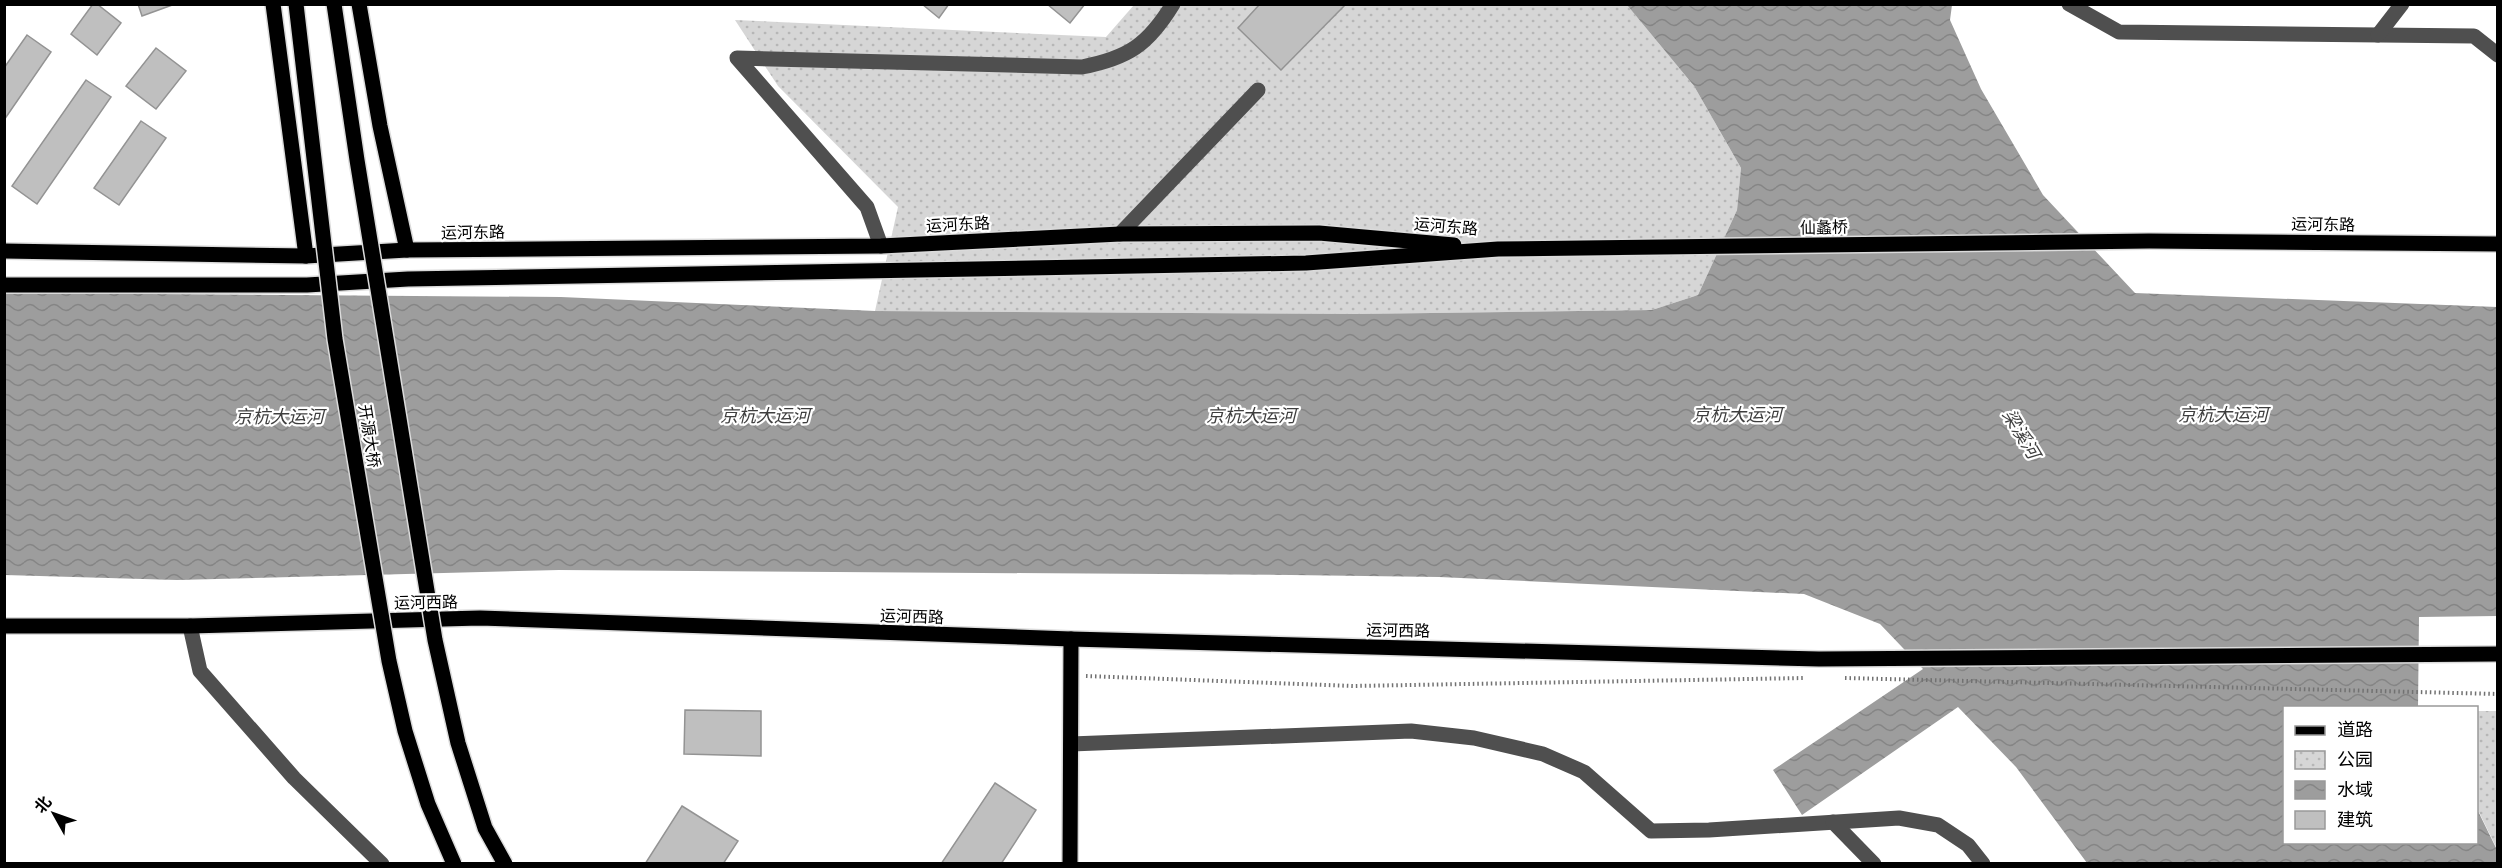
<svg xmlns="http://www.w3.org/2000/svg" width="2502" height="868" font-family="'Work Sans','Noto Sans SC',sans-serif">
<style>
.park{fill:url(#park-dots)}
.water{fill:url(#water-waves)}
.building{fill:#bfbfbf;stroke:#939393;stroke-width:1.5}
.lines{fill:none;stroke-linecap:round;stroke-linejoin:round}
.major-casing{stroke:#dbdbdb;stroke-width:18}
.path{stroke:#717171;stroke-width:4;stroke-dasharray:1.5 3;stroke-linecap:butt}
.minor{stroke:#4f4f4f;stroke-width:15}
.major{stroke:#000;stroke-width:15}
.major-bridge-casing{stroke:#dbdbdb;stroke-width:18;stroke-linecap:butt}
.major-bridge{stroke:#000;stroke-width:15}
.labels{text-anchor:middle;stroke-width:4.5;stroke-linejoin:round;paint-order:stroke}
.street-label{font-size:16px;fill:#000;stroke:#fff}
.water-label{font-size:18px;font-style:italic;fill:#3e3e3e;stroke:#fff}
</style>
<defs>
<pattern id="park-dots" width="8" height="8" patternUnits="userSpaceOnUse" patternTransform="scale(1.5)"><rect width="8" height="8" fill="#d6d6d6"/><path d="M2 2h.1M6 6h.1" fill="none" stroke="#b6b6b6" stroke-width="1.8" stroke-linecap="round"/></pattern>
<pattern id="water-waves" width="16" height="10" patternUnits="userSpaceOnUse" patternTransform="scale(1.5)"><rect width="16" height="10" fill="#9d9d9d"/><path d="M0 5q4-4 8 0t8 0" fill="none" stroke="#858585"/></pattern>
</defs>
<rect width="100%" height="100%" fill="#fff"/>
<!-- park -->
<g class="park">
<path d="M1134 5H1627L1694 86 1741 168 1737 210 1698 295 1652 310 1357 314 875 311 898 207 778 86 735 20 1106 37Z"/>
<path d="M2476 711H2497V849L2477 808Z"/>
</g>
<!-- water -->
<path class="water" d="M1627 5H1952L1950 20 1981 89 2043 195 2135 293 2497 307V616L2419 617 2418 707 2284 708V842H2476L2477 809 2497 850V863H2087L2016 767 1958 707 1802 815 1773 770 1923 669 1880 624 1804 594 1439 577 1291 575 559 570 177 580 5 575V293L561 297 875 311 1357 314 1652 310 1698 295 1737 210 1741 168 1694 86Z"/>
<!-- building -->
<g class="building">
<path d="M93 4H97L121 23 97 55 71 34Z"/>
<path d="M138 4H175L142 16Z"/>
<path d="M922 4H949L939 18Z"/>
<path d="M1047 4H1085L1070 23Z"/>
<path d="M1260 4H1346L1281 70 1238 28Z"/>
<path d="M27 35 51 52 4 120V68Z"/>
<path d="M156 48 186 71 156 109 126 86Z"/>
<path d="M86 80 111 97 37 204 12 186Z"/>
<path d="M141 121 166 138 119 205 94 188Z"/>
<path d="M685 710 761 711V756L684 754Z"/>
<path d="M995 783 1036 810 1001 864H941Z"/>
<path d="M682 806 738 841 723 864H645Z"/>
</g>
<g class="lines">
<!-- major casing -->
<g class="major-casing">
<g id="major">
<path d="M273 4 306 256"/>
<path d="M359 4 380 126 407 250"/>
<path d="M4 251 306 256 407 250 881 246 1120 234 1319 233 1454 245"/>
<path d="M4 285H307L408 279 1306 263 1498 249 2149 241 2498 244"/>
<path d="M4 626H190L480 618 1071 639 1819 659 2498 654"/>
<path d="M1070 864 1071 639"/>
</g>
</g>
<!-- path -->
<g class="path">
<path d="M1086 676 1353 686 1805 678"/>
<path d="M1845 678 2498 694"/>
</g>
<!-- minor -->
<g class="minor">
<path d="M2069 4 2119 32 2474 36 2498 55"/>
<path d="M2378 35 2402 4"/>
<path d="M1120 234 1258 90"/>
<path d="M881 246 867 207 737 58 1082 67C1128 58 1148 45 1173 4"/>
<path d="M190 626 200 671 294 778 382 864"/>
<path d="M1071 744 1411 731 1474 738 1543 754 1584 772 1651 831 1709 830 1899 818 1938 825 1968 845 1983 864"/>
<path d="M1833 822 1874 864"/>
</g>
<!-- major -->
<use href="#major" class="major"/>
<!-- major-bridge casing -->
<g class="major-bridge-casing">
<g id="major-bridge">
<path d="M296 4 335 339 389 661 405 731 428 804 454 864"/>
<path d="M334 4 357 160 435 640 458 743 485 828 505 864"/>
</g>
</g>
<!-- major-bridge -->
<use href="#major-bridge" class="major-bridge"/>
</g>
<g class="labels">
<!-- street labels -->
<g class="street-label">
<text transform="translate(958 224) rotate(-3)" y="6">运河东路</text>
<text transform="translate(2323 224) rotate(1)" y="6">运河东路</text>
<text transform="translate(1446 226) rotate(5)" y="6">运河东路</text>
<text transform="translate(1824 227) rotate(-1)" y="6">仙蠡桥</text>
<text transform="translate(473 232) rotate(-1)" y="6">运河东路</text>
<text transform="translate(370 436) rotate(81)" y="6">开源大桥</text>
<text transform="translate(426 602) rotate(-1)" y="6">运河西路</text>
<text transform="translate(912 616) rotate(2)" y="6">运河西路</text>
<text transform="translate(1398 630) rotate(1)" y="6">运河西路</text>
</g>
<!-- water labels -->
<g class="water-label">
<text x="1737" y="421">京杭大运河</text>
<text x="2223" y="421">京杭大运河</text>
<text x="765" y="422">京杭大运河</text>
<text x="1251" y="422">京杭大运河</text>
<text x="279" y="423">京杭大运河</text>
<text transform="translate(2021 434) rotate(59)" y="6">梁溪河</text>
</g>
</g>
<!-- border -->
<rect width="2502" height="868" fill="none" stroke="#000000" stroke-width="12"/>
<!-- legend -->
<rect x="2283" y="706" width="195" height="138" fill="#ffffff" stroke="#999999" stroke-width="1.5"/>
<rect x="2295" y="726" width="30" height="9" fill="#000000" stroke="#999999" stroke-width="1.5"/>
<text x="2337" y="736" font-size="18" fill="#000000">道路</text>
<rect x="2295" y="751" width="30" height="18" fill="url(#park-dots)" stroke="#999999" stroke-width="1.5"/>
<text x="2337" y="766" font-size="18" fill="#000000">公园</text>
<rect x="2295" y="781" width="30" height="18" fill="url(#water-waves)" stroke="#999999" stroke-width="1.5"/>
<text x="2337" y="796" font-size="18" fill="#000000">水域</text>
<rect x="2295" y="811" width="30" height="18" fill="#bfbfbf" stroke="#999999" stroke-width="1.5"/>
<text x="2337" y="826" font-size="18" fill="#000000">建筑</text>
<!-- north arrow -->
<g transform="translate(54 814) rotate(310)" stroke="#ffffff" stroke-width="4.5" paint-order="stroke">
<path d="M0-4.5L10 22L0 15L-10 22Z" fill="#000000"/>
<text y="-9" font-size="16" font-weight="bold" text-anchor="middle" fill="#000000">北</text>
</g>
</svg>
